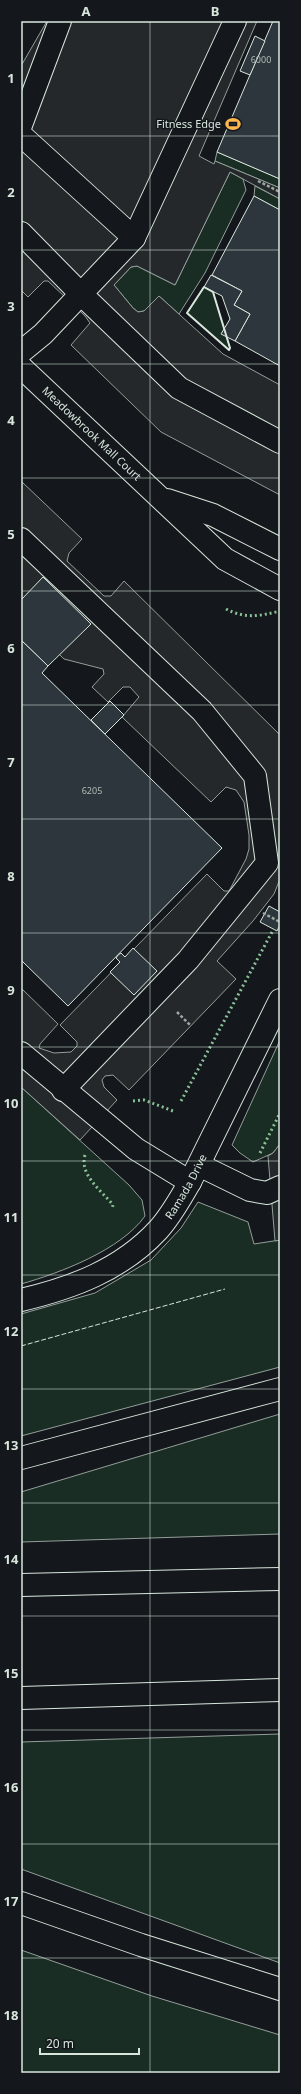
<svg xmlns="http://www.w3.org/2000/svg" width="301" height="2094" font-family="'Noto Sans',sans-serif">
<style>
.green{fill:#1a2d24;stroke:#939e99}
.parking{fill:#24282b;stroke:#939e99}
.building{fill:#2c363c;stroke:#d8e6dc}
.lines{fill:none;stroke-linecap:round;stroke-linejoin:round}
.minor-casing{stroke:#d8e6dc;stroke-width:24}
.highway-casing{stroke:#d8e6dc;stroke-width:24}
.path{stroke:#9da8a2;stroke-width:2.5;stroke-dasharray:3 2;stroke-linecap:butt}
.minor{stroke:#14181c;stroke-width:22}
.highway{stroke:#14181c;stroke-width:22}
.hedge{stroke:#8ac095;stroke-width:3;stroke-dasharray:2 3;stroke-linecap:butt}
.fence{stroke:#d8e6dc;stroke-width:1;stroke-dasharray:5 2;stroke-linecap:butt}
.wall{stroke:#d8e6dc;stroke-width:2}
.grid{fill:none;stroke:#d8e6dc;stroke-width:1;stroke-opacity:0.55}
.labels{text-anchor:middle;stroke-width:3;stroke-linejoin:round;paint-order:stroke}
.number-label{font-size:9px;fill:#adbab4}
.poi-label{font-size:11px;fill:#d8e6dc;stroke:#14181c;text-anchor:end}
.street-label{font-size:11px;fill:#d8e6dc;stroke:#14181c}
.neatline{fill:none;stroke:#d8e6dc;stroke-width:1.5}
.grid-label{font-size:13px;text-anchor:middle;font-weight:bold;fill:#d8e6dc}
</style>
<rect width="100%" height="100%" fill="#14181c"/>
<!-- green -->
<g class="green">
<path d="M217 152 280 179V188L215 161Z"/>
<path d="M230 172 243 179 246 190 205 273 179 314 159 296 144 311 138 312 133 308 114 285 131 267 137 266 175 285Z"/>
<path d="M255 186 280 199V210L254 196Z"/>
<path d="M204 287 213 292 230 348 229 350 187 313Z"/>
<path d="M280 1040V1144L273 1153 253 1162 240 1153 232 1145Z"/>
<path d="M21 1087 129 1185 142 1200 145 1216C121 1250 60 1273 21 1284Z"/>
<path d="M198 1202 248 1222 254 1244 280 1240V1367L21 1436V1314L95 1293 151 1260 181 1228Z"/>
<path d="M280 1414V1534L21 1542V1492Z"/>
<path d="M280 1734V1963L21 1869V1742Z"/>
<path d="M21 1950 152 1996 280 2035V2073H21Z"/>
</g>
<!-- parking -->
<g class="parking">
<path d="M47 21H257L199 156 214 164 215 161 280 188V199L230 172 175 285 137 266 131 267 114 285 133 308 138 312 144 311 159 296 223 354 280 385V495L161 432 71 345 90 323 85 316 48 281H44L28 297 21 290V66Z"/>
<path d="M21 481 82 539 69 553 67 561 104 596H111L124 581 280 735V879L274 894 253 921 217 961 236 979 129 1090 113 1075 105 1076 102 1080 104 1087 117 1100 80 1140 21 1087V988L58 1024 40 1044 39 1048 54 1053 71 1052 77 1046V1042L60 1025 207 874 224 891H229L246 859 249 849V835L244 802 236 790 226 787 211 802 122 717 139 697 130 687H123L108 702 92 687 104 674 103 669 64 659 21 617Z"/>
<path d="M280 1144V1240L275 1241 268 1156 273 1153Z"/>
</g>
<!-- building -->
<g class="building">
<path d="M273 21H280V179L217 152Z"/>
<path d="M255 36 265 41 250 75 240 71Z"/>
<path d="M254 196 280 210V366L235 341 250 314 234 305 242 291 212 275Z"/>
<path d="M211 275 242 291 234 305 250 314 235 341 221 334 230 319 222 296 204 287Z"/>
<path d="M43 577 91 624 48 666 21 640V600Z"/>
<path d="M21 640 48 666 42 673 222 848 68 1006 21 960Z"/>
<path d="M110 701 124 715 105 734 91 720Z"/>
<path d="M269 906 280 912V925L277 931 260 922Z"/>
<path d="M133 948 157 971 134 995 110 972 120 962 116 958 118 955 121 953 125 957Z"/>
</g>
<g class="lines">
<!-- minor casing -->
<g class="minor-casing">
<g id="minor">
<path d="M21 125 60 21"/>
<path d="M21 135 134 238"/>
<path d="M21 233 81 294 179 388 280 442"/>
<path d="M21 352 43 334 134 238 235 21"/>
<path id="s1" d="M21 367 225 559 280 589"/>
<path d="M167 500 213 515 280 549"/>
<path d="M21 539 202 711 255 776 267 863 188 960 63 1090"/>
<path d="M21 1053 136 1149 190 1182"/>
<path d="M199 1165 250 1190 267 1193 280 1187"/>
<path id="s2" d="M21 1300C72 1288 121 1270 158 1230 171 1216 180 1199 190 1182L280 1000"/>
</g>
</g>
<!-- highway casing -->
<g class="highway-casing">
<g id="highway">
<path d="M21 1458 280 1389"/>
<path d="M21 1585 280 1579"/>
<path d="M21 1698 280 1690"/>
<path d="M21 1903 141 1945 280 1989"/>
</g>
</g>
<!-- path -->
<g class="path">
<path d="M258 181 280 192"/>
<path d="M263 913 280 922"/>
<path d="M177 1012 191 1026"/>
</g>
<!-- minor -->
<use href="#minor" class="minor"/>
<!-- highway -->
<use href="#highway" class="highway"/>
<!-- hedge -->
<g class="hedge">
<path d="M226 609C245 619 260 616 280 611"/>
<path d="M133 1101 144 1100 173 1111"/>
<path d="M181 1101 272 932"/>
<path d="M260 1153 280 1113"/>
<path d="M85 1155C79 1175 102 1191 113 1205L112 1209"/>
</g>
<!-- fence -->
<path class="fence" d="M21 1346 225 1289"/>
<!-- wall -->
<path class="wall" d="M204 287 213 292 230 348 229 350 187 313Z"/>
</g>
<!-- grid -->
<path class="grid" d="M150 21V2073M21 136H280M21 250H280M21 364H280M21 478H280M21 591H280M21 705H280M21 819H280M21 933H280M21 1047H280M21 1161H280M21 1275H280M21 1389H280M21 1503H280M21 1616H280M21 1730H280M21 1844H280M21 1958H280"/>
<!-- icons -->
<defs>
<g id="stadium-bare" transform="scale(1.2)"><path d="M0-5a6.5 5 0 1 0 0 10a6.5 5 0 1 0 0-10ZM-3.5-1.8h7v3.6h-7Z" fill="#ffb74d" stroke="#14181c" stroke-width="2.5" paint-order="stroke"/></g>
</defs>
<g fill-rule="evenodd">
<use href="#stadium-bare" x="233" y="124"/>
</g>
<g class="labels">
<!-- number labels -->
<g class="number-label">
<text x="261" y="63">6000</text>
<text x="92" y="794">6205</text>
</g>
<!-- poi labels -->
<g class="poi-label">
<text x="221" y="128">Fitness Edge</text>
</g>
<!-- street labels -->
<g class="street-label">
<text dy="4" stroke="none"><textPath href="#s1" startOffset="97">Meadowbrook Mall Court</textPath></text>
<text dy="4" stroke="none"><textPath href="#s2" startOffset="208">Ramada Drive</textPath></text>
</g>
</g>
<!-- border -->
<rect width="301" height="2094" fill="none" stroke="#14181c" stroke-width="44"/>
<!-- scale -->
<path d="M40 2048v6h99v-6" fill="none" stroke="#d8e6dc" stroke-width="2"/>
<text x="46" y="2048" font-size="12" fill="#d8e6dc" stroke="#14181c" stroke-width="3" paint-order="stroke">20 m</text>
<rect x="22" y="22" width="257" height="2050" class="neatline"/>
<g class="grid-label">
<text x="86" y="16">A</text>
<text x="215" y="16">B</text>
<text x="11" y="83">1</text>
<text x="11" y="197">2</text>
<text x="11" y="311">3</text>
<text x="11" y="425">4</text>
<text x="11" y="539">5</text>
<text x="11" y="653">6</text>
<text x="11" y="767">7</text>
<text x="11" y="881">8</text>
<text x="11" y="995">9</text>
<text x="11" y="1108">10</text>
<text x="11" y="1222">11</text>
<text x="11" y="1336">12</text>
<text x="11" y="1450">13</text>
<text x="11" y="1564">14</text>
<text x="11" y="1678">15</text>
<text x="11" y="1792">16</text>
<text x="11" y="1906">17</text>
<text x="11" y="2020">18</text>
</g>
</svg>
